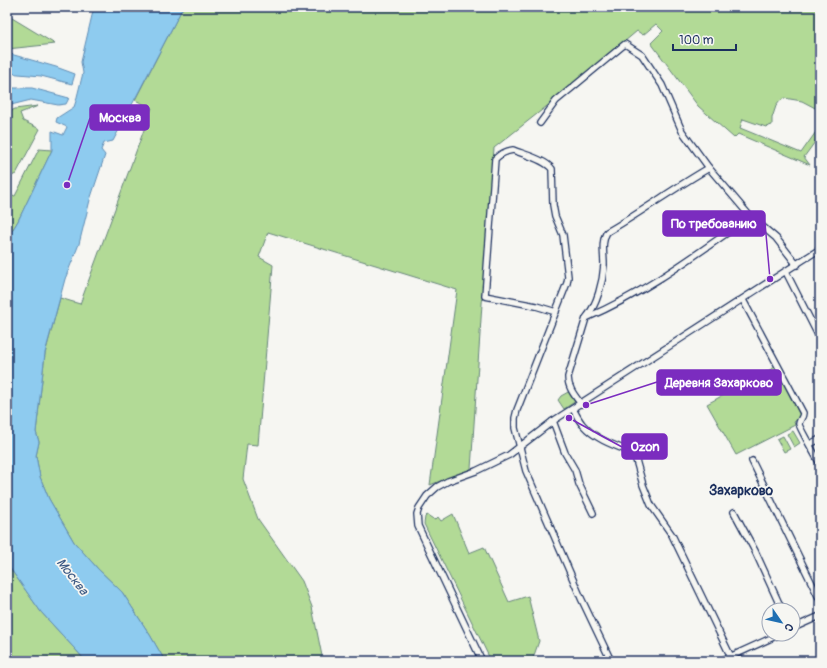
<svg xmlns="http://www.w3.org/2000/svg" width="827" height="668" font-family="Pangolin,sans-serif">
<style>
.green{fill:#b2da96;stroke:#66847a}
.water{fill:#8ecbef;stroke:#608db5}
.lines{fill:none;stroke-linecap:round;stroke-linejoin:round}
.minor-casing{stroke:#1b2f5e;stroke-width:8}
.minor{stroke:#f6f6f2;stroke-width:5.5}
.labels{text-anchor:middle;stroke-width:3.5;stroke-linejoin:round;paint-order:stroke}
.water-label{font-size:13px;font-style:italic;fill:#385682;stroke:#f6f6f2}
.quarter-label{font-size:14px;font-weight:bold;fill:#1b2f5e;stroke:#f6f6f2}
.leader{fill:none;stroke:#7b2cbf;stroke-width:1.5}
.callout-dot{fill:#7b2cbf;stroke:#f6f6f2;stroke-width:1.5}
.callout{fill:#7b2cbf;stroke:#7b2cbf;stroke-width:1.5}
.callout-label{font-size:13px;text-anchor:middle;font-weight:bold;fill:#fff}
</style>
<rect width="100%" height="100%" fill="#f6f6f2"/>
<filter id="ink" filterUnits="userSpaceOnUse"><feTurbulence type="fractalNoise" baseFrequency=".025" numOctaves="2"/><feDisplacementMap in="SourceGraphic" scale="8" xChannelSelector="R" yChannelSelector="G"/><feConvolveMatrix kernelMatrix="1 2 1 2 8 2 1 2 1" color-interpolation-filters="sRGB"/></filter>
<g filter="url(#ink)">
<!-- green -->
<g class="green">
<path d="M183 7H820V120L819 110 802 101 784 98 780 101 776 106 772 118V125L766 127 743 119 740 128 801 153 818 129 820 123V135L804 157 810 165 738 134 734 138 698 106 651 43 663 31 656 24 643 35 637 31 566 91 494 148 482 304 471 469 430 485 457 290 268 232 259 257 273 265 258 445 247 444 243 479 258 519 302 581 312 607 323 661H165L150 635 122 592 98 569 74 542 49 499 40 477 36 456 39 442 36 432 45 354 60 298 80 304 152 108 135 100Z"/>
<path d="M7 15 55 44 7 49Z"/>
<path d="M38 106 20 113 23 121 40 129 16 174 7 178V113L15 109Z"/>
<path d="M39 149 52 150 18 221 7 239V194L15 196Z"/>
<path d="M775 367 801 417 794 422 795 425 736 455 707 404Z"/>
<path d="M570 391 576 401 564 409 558 400 561 396Z"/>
<path d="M793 431 800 443 794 447 787 434Z"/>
<path d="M783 436 790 449 784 452 777 439Z"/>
<path d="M453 514 469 553 484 547 509 602 528 596 539 641 532 661H491L424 524 425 517 427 515 435 520 438 517 441 521Z"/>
<path d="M7 564 41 612 86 661H7Z"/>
</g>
<!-- water -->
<g class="water">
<path d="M94 7H183L113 141 104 143 101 150 105 155 90 200 79 244 65 279 45 353 36 432 39 442 36 456 40 477 49 499 74 542 98 569 122 592 150 635 165 661H86L41 612 7 564V239L18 221 52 150V131L63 135 67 127 56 122 57 118 74 107 76 101 83 73 81 62Z"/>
<path d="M7 53 56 67 75 74 72 84 41 76 7 73Z"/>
<path d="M8 88H32L69 98 66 104 58 105 31 100 7 106V89Z"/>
</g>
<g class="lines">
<!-- minor casing -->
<g class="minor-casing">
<g id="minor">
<path d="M540 123 556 101 625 44 642 55 662 85 682 131 709 168 749 215 776 238 797 265"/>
<path d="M786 272 820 339"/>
<path d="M743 300 803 413C803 418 799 420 799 424 799 427 817 458 820 464"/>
<path d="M556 312 536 306 485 296 495 159C500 154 506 151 513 150 523 154 546 160 552 169L553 205 555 216 563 235 568 277 567 283 517 410 515 418V428L526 471 581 598 611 661"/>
<path d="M588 317C644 293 694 256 744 221L749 215"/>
<path d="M581 404C575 396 568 388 568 377L586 318C597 305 603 282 604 265 604 254 601 241 607 232 642 212 674 188 709 168"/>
<path d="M573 409C576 414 579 421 583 425 596 440 616 446 634 453L643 485 651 505 672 535 731 657"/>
<path d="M553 421 565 453 575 470 579 484 593 513"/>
<path d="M810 444 820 439"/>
<path d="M752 461 820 600"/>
<path d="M734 512 755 551 782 610"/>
<path d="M793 628 820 616"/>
<path d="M482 661 418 526 417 514 419 508 427 496 437 487 448 481 476 471 509 455 553 421 820 249"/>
<path d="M721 661 780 634"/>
</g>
</g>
<!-- minor -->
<use href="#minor" class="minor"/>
</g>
</g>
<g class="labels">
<!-- water labels -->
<g class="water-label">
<text transform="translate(73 576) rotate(52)" y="5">Москва</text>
</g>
<!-- quarter labels -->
<g class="quarter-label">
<text x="741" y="495">Захарково</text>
</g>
</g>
<!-- callouts -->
<path class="leader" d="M67 185L90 118M770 279L765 223M586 405L657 382M569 418L622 447"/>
<g class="callout-dot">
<circle cx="67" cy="185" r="4"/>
<circle cx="770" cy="279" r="4"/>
<circle cx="586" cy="405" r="4"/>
<circle cx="569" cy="418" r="4"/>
</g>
<g class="callout">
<rect x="90" y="105" width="59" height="25" rx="4"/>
<rect x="663" y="211" width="102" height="25" rx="4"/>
<rect x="657" y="370" width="124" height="25" rx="4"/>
<rect x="622" y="434" width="45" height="25" rx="4"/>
</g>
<g class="callout-label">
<text x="120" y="122">Москва</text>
<text x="714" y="228">По требованию</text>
<text x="719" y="387">Деревня Захарково</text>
<text x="645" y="451">Ozon</text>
</g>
<!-- margin -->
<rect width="827" height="668" fill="none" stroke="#f6f6f2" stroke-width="24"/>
<rect x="12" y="12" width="803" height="644" fill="none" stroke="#1b2f5e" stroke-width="1.5" filter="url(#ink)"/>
<!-- north arrow -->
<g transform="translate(781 622) rotate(124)"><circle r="19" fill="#f6f6f2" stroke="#9ea6b7"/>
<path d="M0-3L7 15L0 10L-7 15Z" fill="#1f6fb2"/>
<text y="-6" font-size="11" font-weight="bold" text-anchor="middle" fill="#1b2f5e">С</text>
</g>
<!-- scale -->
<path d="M673 44v6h63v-6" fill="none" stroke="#1b2f5e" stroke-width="2"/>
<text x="679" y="44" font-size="12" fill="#1b2f5e" stroke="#f6f6f2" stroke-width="3" paint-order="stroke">100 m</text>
</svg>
